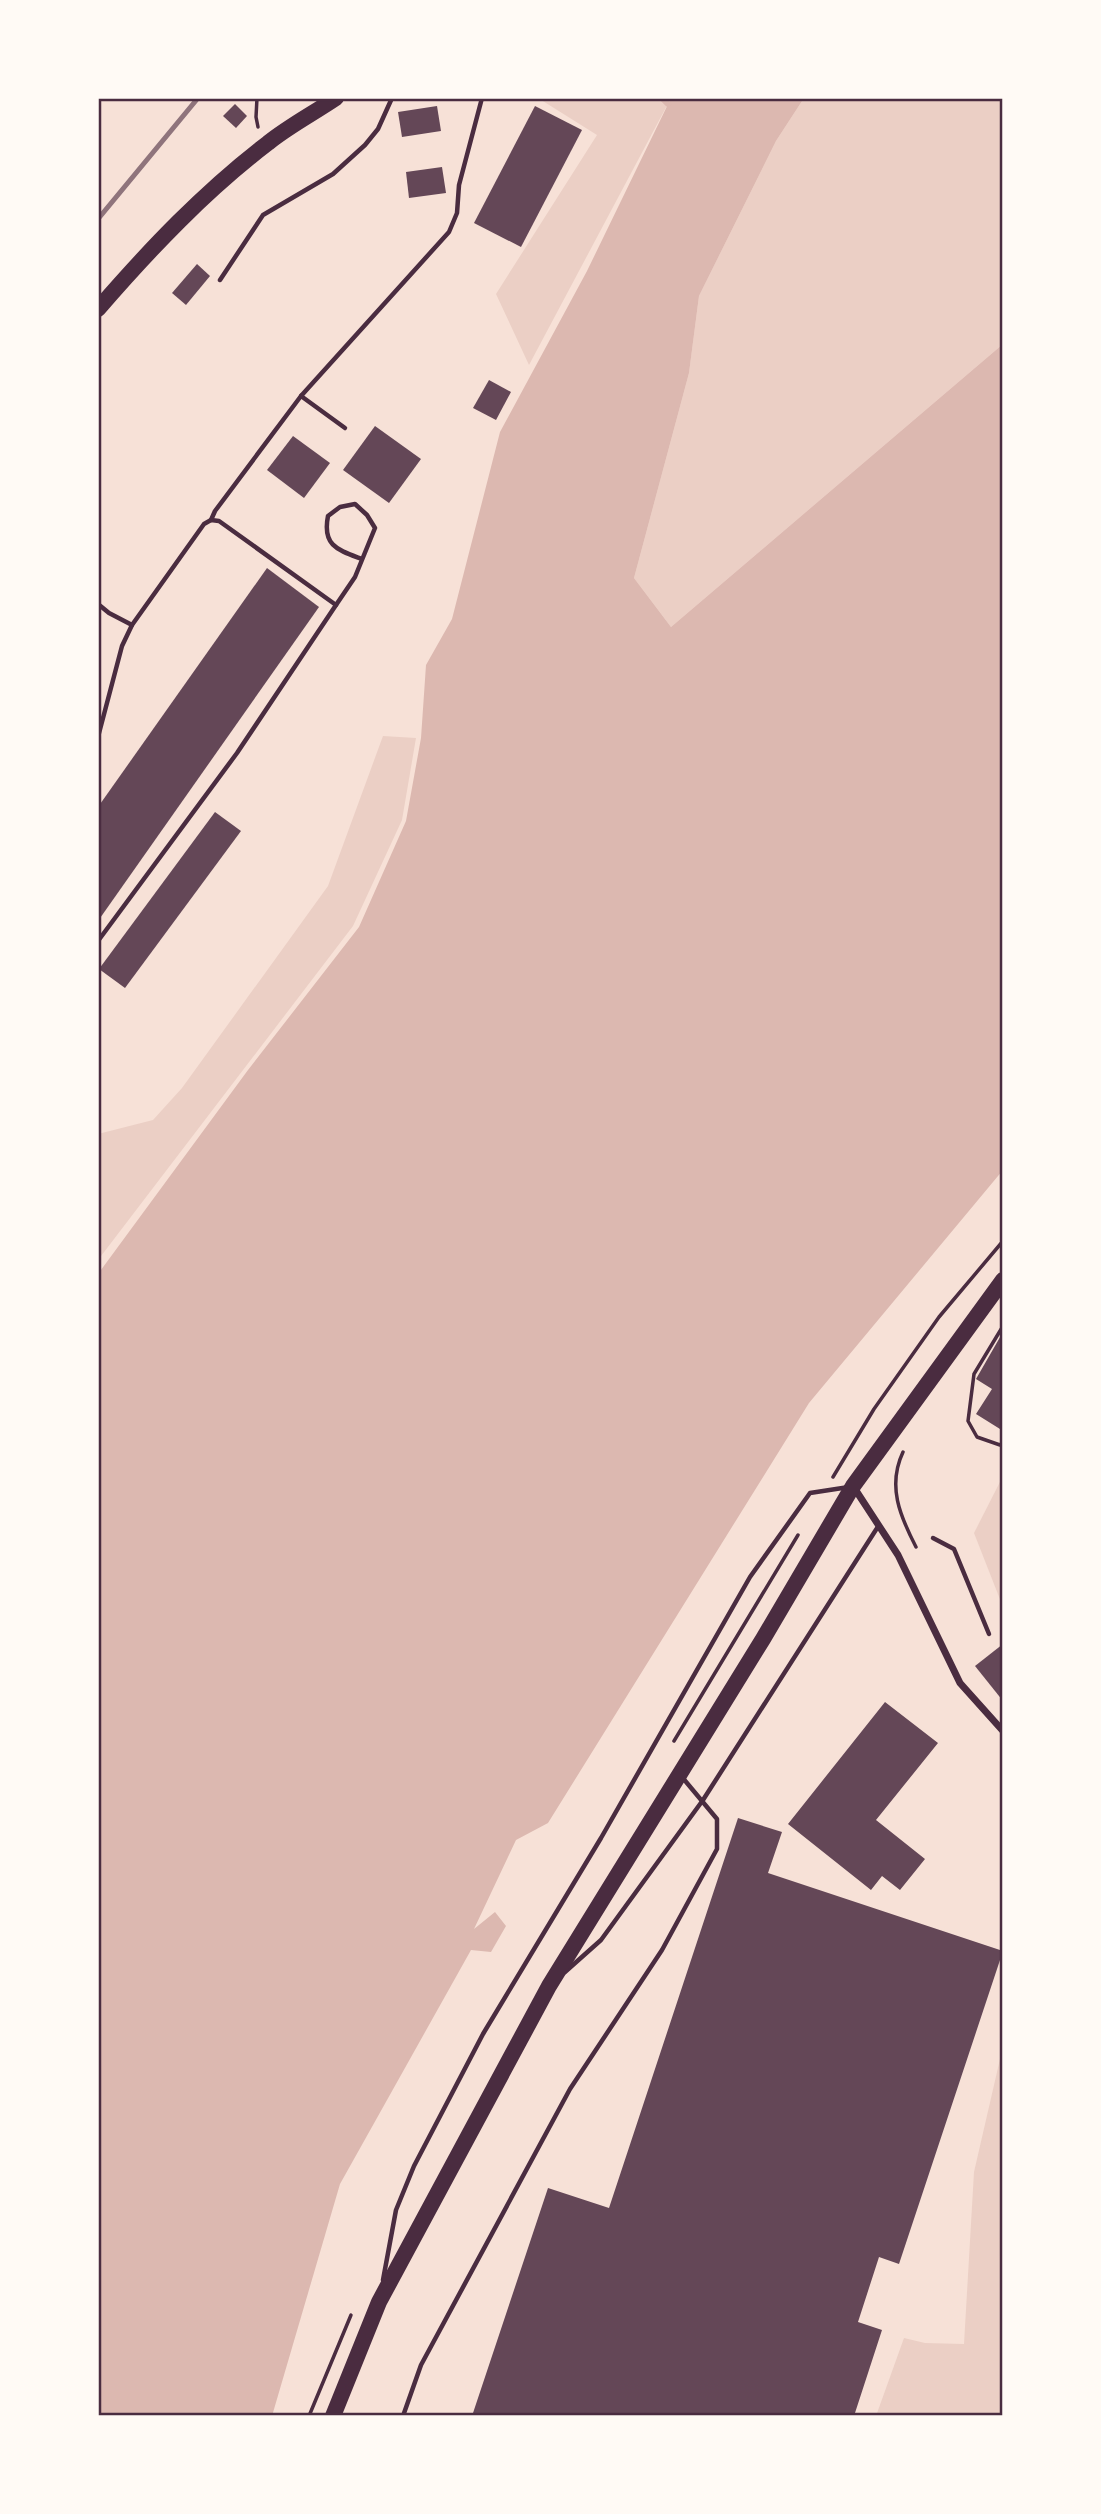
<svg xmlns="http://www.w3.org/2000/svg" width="1101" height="2514" font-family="Manrope,sans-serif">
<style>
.green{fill:#ebcfc5}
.water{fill:#dcb8b0}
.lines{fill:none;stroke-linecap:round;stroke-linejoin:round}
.stream{stroke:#dcb8b0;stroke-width:6}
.building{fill:#644757}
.path{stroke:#4a2c40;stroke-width:3.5}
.service{stroke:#4a2c40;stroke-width:4.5}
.minor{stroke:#4a2c40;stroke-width:7}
.primary{stroke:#4a2c40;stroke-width:16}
.rail{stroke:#8f747c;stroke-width:5}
.neatline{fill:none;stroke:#4a2c40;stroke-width:2.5}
</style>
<rect width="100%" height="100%" fill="#f7e1d7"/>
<!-- green -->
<g class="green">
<path d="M538 98H671L529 365 496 294 597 135Z"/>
<path d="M804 98H1003V344L671 627 634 578 689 373 699 296 776 141Z"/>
<path d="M383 736 416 738 402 820 353 926 98 1260V1134L153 1120 182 1088 328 886Z"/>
<path d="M1003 1476V1607L974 1533Z"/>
<path d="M1003 2046V2416H876L904 2338 925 2343 964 2344 974 2172Z"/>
</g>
<!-- water -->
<path class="water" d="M671 98H804L776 141 699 296 689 373 634 578 671 627 1003 344V1170L809 1403 548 1823 516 1840 474 1929 495 1912 506 1926 491 1952 471 1950 340 2184 272 2416H98V1274L248 1070 359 927 406 821 421 738 426 665 452 619 500 432 587 271Z"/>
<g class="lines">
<!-- stream -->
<path class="stream" d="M662 98 668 104"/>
</g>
<!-- building -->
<g class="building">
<path d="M235 104 247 116 236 128 223 116Z"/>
<path d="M437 106 441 131 402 137 398 112Z"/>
<path d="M535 106 582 130 521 247 474 223Z"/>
<path d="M442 167 446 193 409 198 406 172Z"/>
<path d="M197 264 210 276 186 305 172 293Z"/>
<path d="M489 380 511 392 496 420 473 408Z"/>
<path d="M375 426 421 459 389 503 343 470Z"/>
<path d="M293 436 330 463 304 498 267 470Z"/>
<path d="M267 568 319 607 98 921V807Z"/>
<path d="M215 812 241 831 125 988 99 969Z"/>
<path d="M1003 1332V1424L1000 1429 976 1414 992 1389 976 1379Z"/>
<path d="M1003 1644V1701L975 1666Z"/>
<path d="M885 1702 938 1743 876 1820 925 1859 900 1890 882 1876 871 1890 788 1824Z"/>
<path d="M738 1818 782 1832 768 1873 1003 1951 899 2264 879 2257 858 2322 882 2330 854 2416H472L548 2188 609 2208Z"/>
</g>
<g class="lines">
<!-- path -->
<g class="path">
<path d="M257 98 256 117 258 127"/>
<path d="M1003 1326 974 1374 968 1421 977 1437 1000 1445 1003 1442"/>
<path d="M903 1452C887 1486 900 1516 916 1547"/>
<path d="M833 1477 874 1409 939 1317 1003 1241"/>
<path d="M674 1741 798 1535"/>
<path d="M309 2416 351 2315"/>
</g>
<!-- service -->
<g class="service">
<path d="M220 280 263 215 333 174 365 145 378 129 392 98"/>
<path d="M301 396 345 428"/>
<path d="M211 520 215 511 301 396 449 232 457 213 459 185 482 98"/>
<path d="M98 604 109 613 132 625"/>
<path d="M98 737 122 646 132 625 204 524 211 520 219 521 336 605"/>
<path d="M98 941 237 753 336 605 355 577 375 528 367 515 355 504 340 507 328 516C322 546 338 550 362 559"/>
<path d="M933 1538 954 1549 989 1634"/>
<path d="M565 1972 601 1940 703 1800 879 1525"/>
<path d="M383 2280 396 2210 414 2166 483 2034 601 1838 750 1577 810 1493 849 1487"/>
<path d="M403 2416 421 2365 570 2089 662 1950 717 1849V1819L682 1777"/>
</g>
<!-- minor -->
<path class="minor" d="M853 1486 898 1555 960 1683 1003 1731"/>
<!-- primary -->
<g class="primary">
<path d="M98 309C150 249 205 191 268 143 289 126 314 113 336 98"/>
<path d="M333 2416 379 2302 549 1986 763 1639 853 1486 1003 1280"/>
</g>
<!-- rail -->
<path class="rail" d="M98 219 198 98"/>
</g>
<!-- border -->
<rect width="1101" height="2514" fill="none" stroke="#fffaf5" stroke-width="200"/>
<rect x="100" y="100" width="901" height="2314" class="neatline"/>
</svg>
